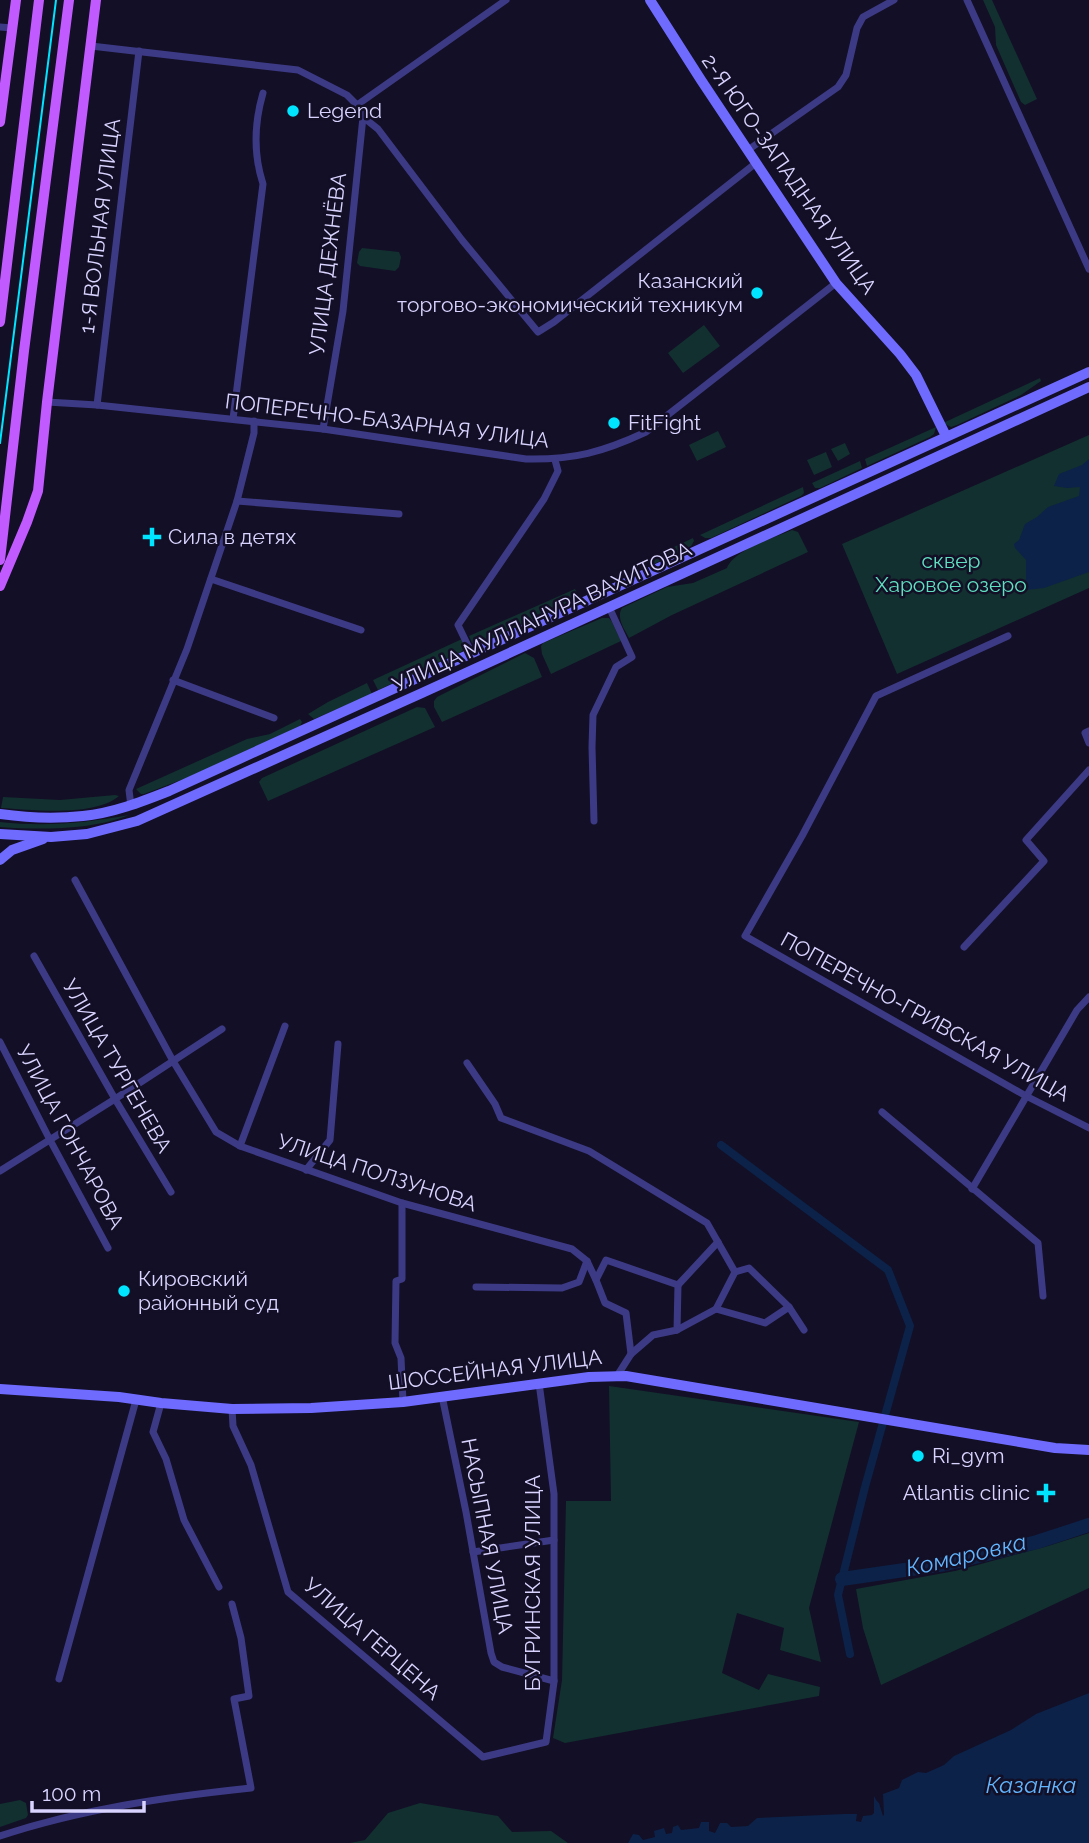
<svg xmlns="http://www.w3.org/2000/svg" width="1089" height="1843" font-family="Raleway,sans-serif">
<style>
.green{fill:#12302f}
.water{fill:#0c2248}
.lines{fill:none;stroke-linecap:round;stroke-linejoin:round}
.canal{stroke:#0c2248;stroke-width:8}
.river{stroke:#0c2248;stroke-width:14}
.street{stroke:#3d3a85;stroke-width:7}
.secondary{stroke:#6f6bff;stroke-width:10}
.primary{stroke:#c25bff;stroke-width:10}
.tram{stroke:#00e5ff;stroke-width:2}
.poi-dot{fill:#00e5ff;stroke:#130f26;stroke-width:2.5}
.labels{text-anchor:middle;stroke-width:5;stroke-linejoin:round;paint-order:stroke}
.poi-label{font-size:21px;fill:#d9d4ff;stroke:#130f26;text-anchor:start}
.street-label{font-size:21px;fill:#d9d4ff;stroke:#130f26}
.park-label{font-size:21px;fill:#5fe0c0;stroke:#130f26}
.water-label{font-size:23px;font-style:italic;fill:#62b6ff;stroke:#130f26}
</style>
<rect width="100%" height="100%" fill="#130f26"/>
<!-- green -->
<g class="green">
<path d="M983 0H992L1037 99 1025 105 1021 102 996 45 995 27Z"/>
<path d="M362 248 399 252 401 257 399 267 395 271 360 266 357 263 359 252Z"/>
<path d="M704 325 720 346 683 373 668 353Z"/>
<path d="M1040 378 1041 381 1021 395 957 425 951 427 943 423Z"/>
<path d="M936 427 934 434 930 437 867 466 865 459Z"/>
<path d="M718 431 726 447 697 461 689 445Z"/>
<path d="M1089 435V588L897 674 842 544Z"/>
<path d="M845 443 850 454 838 461 831 449Z"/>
<path d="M826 452 832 467 814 475 807 460Z"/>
<path d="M860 461 862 468 820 488H815L812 483Z"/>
<path d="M803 487 804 493 801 496 711 538H705L700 535Z"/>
<path d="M792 530 798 532 808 552 672 615 629 638C624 629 616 617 622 608L667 587 693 583 727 568C734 550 774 538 792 530Z"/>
<path d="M693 538 694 541 691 546 654 564 653 561 655 556Z"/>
<path d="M575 589 578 595 561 607 478 644 472 643 469 636Z"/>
<path d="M602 618H609L612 622 621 641 551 674 542 654 541 646 543 643Z"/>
<path d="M462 639 464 649 461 652 378 690 373 680Z"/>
<path d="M525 653 534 658 542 677 442 722 434 707V701L437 697Z"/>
<path d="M367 683 372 694 314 719 308 714 328 702Z"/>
<path d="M417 707 425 708 435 727 268 801 259 782 262 778Z"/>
<path d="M300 719 302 722 300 726 189 777 144 794H141L136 789 247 739 270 734Z"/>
<path d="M115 795 119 796C95 817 32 810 1 808L3 797 60 800Z"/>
<path d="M129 815C94 830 38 830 0 827V822C46 827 85 823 129 815Z"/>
<path d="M609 1386 859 1422 809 1608 821 1662 780 1650 784 1628 737 1613 722 1673 759 1690 768 1674 820 1687 819 1696 565 1743 553 1738 562 1680 566 1501H611Z"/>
<path d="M1089 1533V1588L881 1685 863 1628 856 1589 955 1571 1048 1546Z"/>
<path d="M20 1800 26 1803 28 1815 26 1818 0 1827V1804Z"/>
<path d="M420 1803 498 1816 512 1832 551 1831 568 1843H350L365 1840 388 1813Z"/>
</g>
<!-- water -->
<g class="water">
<path d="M1089 459V572L1044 588 1026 590 1021 586 1026 579V560L1015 548 1014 544 1019 540 1025 524 1037 517 1048 507 1079 496 1080 487 1067 488 1054 486 1059 474 1082 465Z"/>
<path d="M1089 1693V1843H628L633 1834 639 1835 643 1840 655 1837 654 1831 664 1828 666 1834 672 1833 673 1827 678 1825 681 1830 699 1828 701 1822H709V1831L715 1833 720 1823H727L731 1827 748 1826 757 1818 844 1814H857L856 1821 861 1822 863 1816 872 1815 874 1813V1796L876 1800 879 1803 883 1816 884 1815 883 1794 899 1788 902 1780 918 1772 926 1773 944 1765 954 1756 1011 1730 1036 1714Z"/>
</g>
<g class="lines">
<!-- canal -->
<path class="canal" d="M721 1145 888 1270 910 1326 865 1487 838 1595 850 1654"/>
<!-- river -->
<path class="river" d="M842 1579 946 1564 1037 1542 1089 1525"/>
<!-- street -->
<g class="street">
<path d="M967 0 1089 269"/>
<path d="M0 27 12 28"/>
<path d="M91 46 298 70 347 95 357 105 363 117 343 311 323 429"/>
<path d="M357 105 506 0"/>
<path d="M363 117 378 129 462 240 538 332 554 322 756 163"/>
<path d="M748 150 838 87 846 75 857 28 863 17 894 0"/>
<path d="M47 402 97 405 323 429 526 459C574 460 603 452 646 432L836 283"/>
<path d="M97 405 139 51"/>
<path d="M233 419 263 184C253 153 254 124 263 93"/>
<path d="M237 501 399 514"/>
<path d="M211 579 361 630"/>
<path d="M1008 636 876 696 802 836 745 936 1026 1096 1089 1128"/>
<path d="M472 654 458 625 544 499 558 471 555 460"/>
<path d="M173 680 274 718"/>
<path d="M1089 731 1085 733 1089 743"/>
<path d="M131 806 129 790 187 649 237 501 254 433V421"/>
<path d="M594 821 592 747 593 715 616 667 632 657 609 607"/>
<path d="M75 880 173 1061 216 1132 240 1146 402 1203 572 1249 587 1261 596 1280 606 1260 678 1285 677 1330 653 1335 631 1354 617 1376"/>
<path d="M964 947 1044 861 1026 840 1089 770"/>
<path d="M34 956 115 1099 171 1192"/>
<path d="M0 1042 50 1140 108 1248"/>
<path d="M467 1063 495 1104 501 1118 589 1151 707 1223 735 1272 749 1268 789 1307 765 1323 716 1309 677 1330"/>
<path d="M882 1112 1038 1243 1043 1296"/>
<path d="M240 1146 285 1026"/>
<path d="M306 1170 330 1140 338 1044"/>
<path d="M0 1171 115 1099 222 1029"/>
<path d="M972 1189 1077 1010 1089 997"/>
<path d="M402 1203V1279L396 1281 395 1343 401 1358 403 1402"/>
<path d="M596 1280 605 1303 626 1313 631 1354"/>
<path d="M678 1285 718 1242"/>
<path d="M476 1287 562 1288 579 1282 587 1261"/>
<path d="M789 1307 804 1330"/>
<path d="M716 1309 735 1272"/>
<path d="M442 1396 466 1512 491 1653 494 1662 502 1667 554 1681"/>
<path d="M161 1403 153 1432 166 1459 184 1520 219 1587"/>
<path d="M232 1409 233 1426 251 1465 288 1592 483 1757 546 1742 554 1682V1494L539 1383"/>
<path d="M473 1552 554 1540"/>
<path d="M59 1679 136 1400"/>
<path d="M0 1836C81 1809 166 1797 251 1788L234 1699 249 1696 241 1638 232 1604"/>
</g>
<!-- secondary -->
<g class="secondary">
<path d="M650 0 701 80 836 283 900 354 916 375 946 436"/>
<path d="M0 814C28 818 56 819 83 816 113 813 141 802 169 791L1089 372"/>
<path d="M0 834 51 837 87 834 137 821 422 693 1089 387"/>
<path d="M0 860 12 850 43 839"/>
<path d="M0 1389 119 1397 161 1403 232 1409 311 1408 403 1402 589 1377 626 1376 1055 1448 1089 1450"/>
</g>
<!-- primary -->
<g class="primary">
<path d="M0 122 16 0"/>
<path d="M0 322 39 0"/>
<path d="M0 560 24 351 69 0"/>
<path d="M0 586 27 522 38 491 47 402 96 0"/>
</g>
<!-- tram -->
<path class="tram" d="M0 443 56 0"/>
</g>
<!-- markers -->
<g class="poi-dot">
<circle cx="293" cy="111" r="7"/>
<circle cx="757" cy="293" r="7"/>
<circle cx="614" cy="423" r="7"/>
<path d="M148.5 526.5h7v7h7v7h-7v7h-7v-7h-7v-7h7z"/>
<circle cx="124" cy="1291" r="7"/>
<circle cx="918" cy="1456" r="7"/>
<path d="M1042.5 1482.5h7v7h7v7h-7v7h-7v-7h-7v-7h7z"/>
</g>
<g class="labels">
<!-- poi labels -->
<g class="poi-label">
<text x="307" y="118">Legend</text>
<text x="743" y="288" text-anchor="end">Казанский<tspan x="743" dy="24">торгово-экономический техникум</tspan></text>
<text x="628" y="430">FitFight</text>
<text x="168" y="544">Сила в детях</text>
<text x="138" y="1286">Кировский<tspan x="138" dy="24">районный суд</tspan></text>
<text x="932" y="1463">Ri_gym</text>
<text x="1030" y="1500" text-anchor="end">Atlantis clinic</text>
</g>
<!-- street labels -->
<g class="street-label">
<text transform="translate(789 174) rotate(55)" y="7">2-Я ЮГО-ЗАПАДНАЯ УЛИЦА</text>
<text transform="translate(100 226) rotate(-83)" y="7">1-Я ВОЛЬНАЯ УЛИЦА</text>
<text transform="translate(328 264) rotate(-83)" y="7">УЛИЦА ДЕЖНЁВА</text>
<text transform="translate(387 421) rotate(7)" y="7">ПОПЕРЕЧНО-БАЗАРНАЯ УЛИЦА</text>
<text transform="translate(542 617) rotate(-25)" y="7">УЛИЦА МУЛЛАНУРА ВАХИТОВА</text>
<text transform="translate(925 1017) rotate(29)" y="7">ПОПЕРЕЧНО-ГРИВСКАЯ УЛИЦА</text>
<text transform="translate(117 1066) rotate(60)" y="7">УЛИЦА ТУРГЕНЕВА</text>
<text transform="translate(70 1137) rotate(62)" y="7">УЛИЦА ГОНЧАРОВА</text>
<text transform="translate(377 1173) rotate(18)" y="7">УЛИЦА ПОЛЗУНОВА</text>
<text transform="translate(495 1370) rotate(-7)" y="7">ШОССЕЙНАЯ УЛИЦА</text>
<text transform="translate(487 1536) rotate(79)" y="7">НАСЫПНАЯ УЛИЦА</text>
<text transform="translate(533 1583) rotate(-90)" y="7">БУГРИНСКАЯ УЛИЦА</text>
<text transform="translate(372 1639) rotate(41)" y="7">УЛИЦА ГЕРЦЕНА</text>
</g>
<!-- park labels -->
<g class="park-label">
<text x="951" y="568">сквер<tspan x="951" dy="24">Харовое озеро</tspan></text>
</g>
<!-- water labels -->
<g class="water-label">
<text transform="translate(966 1555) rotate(-13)" y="8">Комаровка</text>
<text x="1031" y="1793">Казанка</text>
</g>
</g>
<!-- scale -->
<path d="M32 1801v10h112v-10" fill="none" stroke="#d9d4ff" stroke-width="3.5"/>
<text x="42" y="1801" font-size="21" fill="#d9d4ff" stroke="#130f26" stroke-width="5" paint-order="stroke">100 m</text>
</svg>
